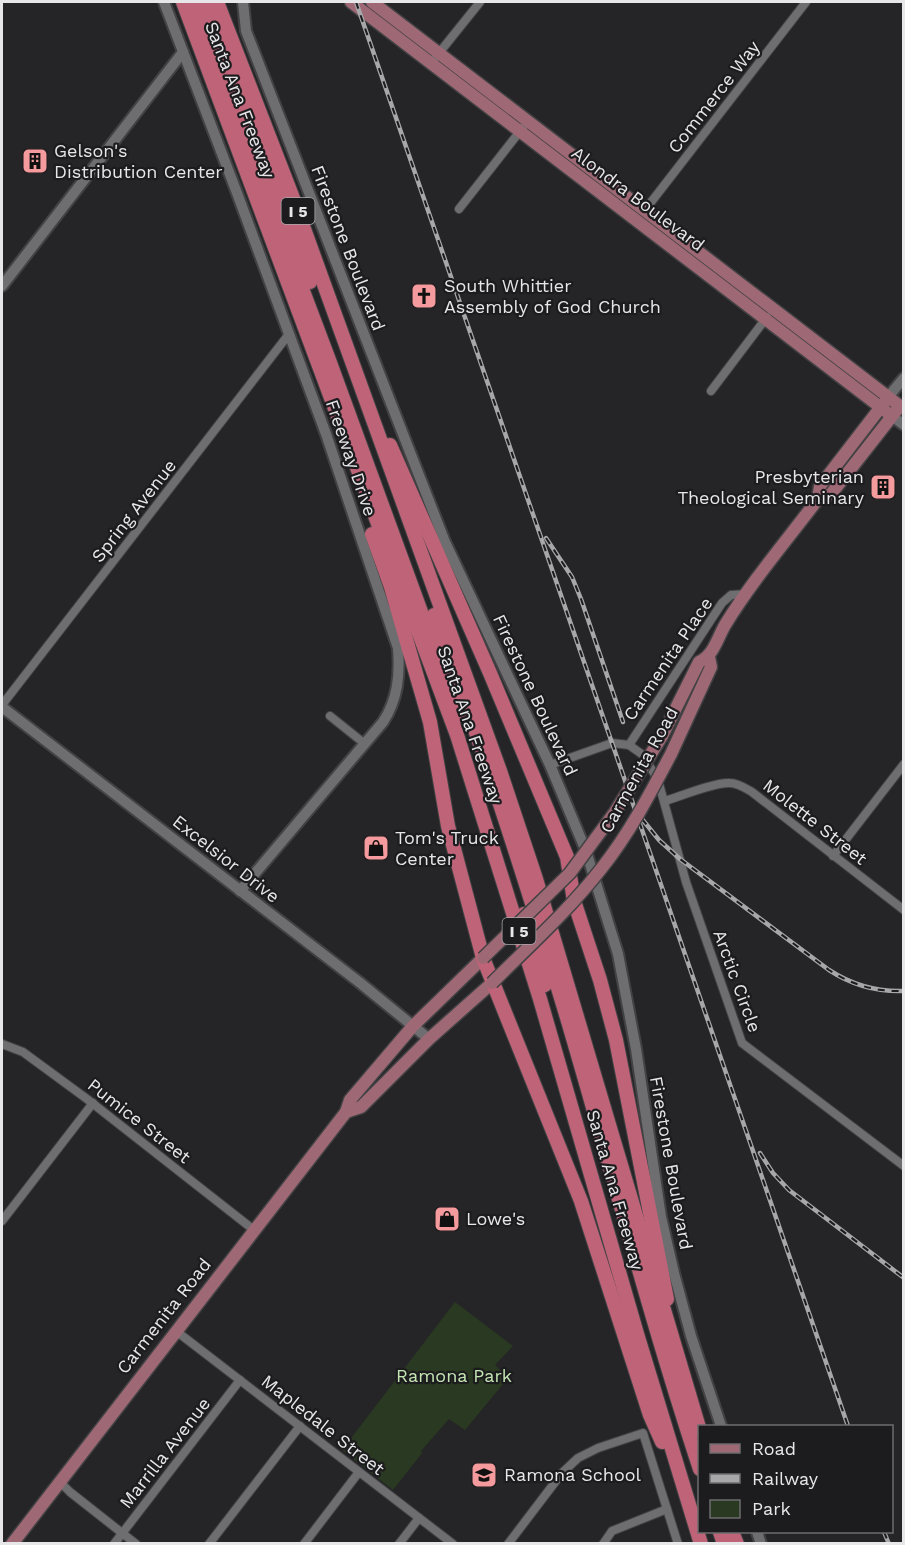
<svg xmlns="http://www.w3.org/2000/svg" width="905" height="1545" font-family="'Work Sans',sans-serif">
<style>
.green{fill:#2a3921}
.lines{fill:none;stroke-linecap:round;stroke-linejoin:round}
.street-casing{stroke:#424244;stroke-width:10}
.secondary-casing{stroke:#424244;stroke-width:14}
.primary-casing{stroke:#424244;stroke-width:15}
.highway-casing{stroke:#424244;stroke-width:16}
.street{stroke:#6e6e71;stroke-width:8}
.secondary{stroke:#6e6e71;stroke-width:10}
.primary{stroke:#9f6875;stroke-width:12}
.highway{stroke:#bf6478;stroke-width:14}
.rail-casing{stroke:#a7a6a8;stroke-width:4.5}
.rail{stroke:#1c1b1e;stroke-width:2;stroke-dasharray:7;stroke-linecap:butt}
.primary-bridge-casing{stroke:#424244;stroke-width:15;stroke-linecap:butt}
.primary-bridge{stroke:#9f6875;stroke-width:12}
.labels{text-anchor:middle;stroke-width:4.5;stroke-linejoin:round;paint-order:stroke}
.shield{fill:#1c1b1e;stroke:#aaa9ab;stroke-width:1.5}
.shield-label{font-size:16px;font-weight:bold;fill:#e7e6e8}
.street-label{font-size:18px;fill:#e7e6e8;stroke:#1c1b1e}
.poi-label{font-size:18px;fill:#e7e6e8;stroke:#1c1b1e;text-anchor:start}
.park-label{font-size:18px;fill:#c4e6b3;stroke:#1c1b1e}
</style>
<rect width="100%" height="100%" fill="#252527"/>
<!-- green -->
<path class="green" d="M455 1302 513 1346 495 1365 508 1378 465 1430 449 1419 421 1451 422 1453 393 1490 342 1450Z"/>
<g class="lines">
<!-- street casing -->
<g class="street-casing">
<g id="street">
<path d="M431 63 480 2"/>
<path d="M459 209 528 121"/>
<path d="M645 210 806 2"/>
<path d="M711 391 767 317"/>
<path d="M2 705 289 334"/>
<path d="M330 716 365 744"/>
<path d="M629 745 722 603 731 595 746 594"/>
<path d="M550 765 612 743 629 745 643 755 658 780 686 882 742 1043 904 1166"/>
<path d="M665 801C681 796 715 782 730 783 738 783 745 788 752 792L904 910"/>
<path d="M833 856 904 764"/>
<path d="M2 1044 23 1052 87 1099 254 1230"/>
<path d="M2 1221 93 1103"/>
<path d="M176 1331 453 1544"/>
<path d="M60 1482 70 1492 136 1544"/>
<path d="M114 1544 240 1380"/>
<path d="M209 1544 300 1426"/>
<path d="M304 1544 359 1472"/>
<path d="M399 1544 419 1518"/>
<path d="M508 1544 562 1473 578 1458 598 1448 643 1433 678 1544"/>
<path d="M603 1544 612 1531 667 1509"/>
</g>
</g>
<!-- secondary casing -->
<g class="secondary-casing">
<g id="secondary">
<path d="M164 2 237 193 326 434 398 648C400 675 398 699 383 722L240 891"/>
<path d="M243 2 246 31 445 542 550 765 586 851 618 954 636 1049 661 1217 674 1273 691 1336 721 1426"/>
<path d="M2 286 183 52"/>
<path d="M888 397 904 378"/>
<path d="M892 416 904 425"/>
<path d="M2 707 359 982 429 1039"/>
<path d="M757 1532 761 1544"/>
</g>
</g>
<!-- primary casing -->
<g class="primary-casing">
<g id="primary">
<path d="M351 2 892 416"/>
<path d="M372 2 900 406 831 494 818 499"/>
<path d="M662 736 699 662C714 655 717 639 725 625 752 581 787 540 818 499L820 486 884 403"/>
<path d="M671 754 711 667 709 657"/>
<path d="M346 1112 361 1107 429 1039 492 983"/>
<path d="M12 1544 346 1112 350 1100 413 1026 483 958"/>
</g>
</g>
<!-- highway casing -->
<g class="highway-casing">
<g id="highway">
<path d="M183 2 457 735 540 999 637 1334 701 1544"/>
<path d="M194 2 329 360 459 716"/>
<path d="M205 2 310 282"/>
<path d="M217 2 291 193 500 771 536 879 700 1431"/>
<path d="M390 445 490 673 567 857 574 901 600 980 616 1040 667 1299"/>
<path d="M372 534 391 587 430 722 448 826 483 958 581 1201 650 1415 662 1442"/>
<path d="M434 615C484 749 527 884 568 1021 612 1170 651 1321 700 1469"/>
<path d="M524 914 545 985"/>
<path d="M720 1532 724 1544"/>
<path d="M732 1532 737 1544"/>
</g>
</g>
<!-- street -->
<use href="#street" class="street"/>
<!-- secondary -->
<use href="#secondary" class="secondary"/>
<!-- primary -->
<use href="#primary" class="primary"/>
<!-- highway -->
<use href="#highway" class="highway"/>
<!-- rail casing -->
<g class="rail-casing">
<g id="rail">
<path d="M356 2 848 1426"/>
<path d="M546 538 572 577 581 599 623 722"/>
<path d="M642 819 659 840 680 859 829 970C852 985 876 992 904 991"/>
<path d="M760 1153 773 1173 789 1190 904 1278"/>
<path d="M884 1532 889 1544"/>
</g>
</g>
<!-- rail -->
<use href="#rail" class="rail"/>
<!-- primary-bridge casing -->
<g class="primary-bridge-casing">
<g id="primary-bridge">
<path d="M483 958 570 873 615 812 662 736"/>
<path d="M492 983C529 946 569 910 601 869 629 834 650 794 671 754"/>
</g>
</g>
<!-- primary-bridge -->
<use href="#primary-bridge" class="primary-bridge"/>
</g>
<!-- icons -->
<defs>
<g id="building-square" transform="scale(1.35)"><rect x="-9" y="-9" width="18" height="18" rx="4" fill="#f59b9d" stroke="#1c1b1e"/><path d="M-4-6H4V6H1V3H-1V6H-4ZM-2.5-4.3h1.7v1.8h-1.7ZM.8-4.3h1.7v1.8H.8ZM-2.5-1h1.7V.8h-1.7ZM.8-1h1.7V.8H.8Z" fill="#111"/></g>
<g id="church-square" transform="scale(1.35)"><rect x="-9" y="-9" width="18" height="18" rx="4" fill="#f59b9d" stroke="#1c1b1e"/><path d="M-1.2-6h2.4v3.5h3.3v2.4h-3.3V6h-2.4V-.1h-3.3v-2.4h3.3Z" fill="#111"/></g>
<g id="shop-square" transform="scale(1.35)"><rect x="-9" y="-9" width="18" height="18" rx="4" fill="#f59b9d" stroke="#1c1b1e"/><path d="M-5-2.5h2.3a2.7 3.5 0 0 1 5.4 0H5L5.5 6h-11ZM-1.5-2.5h3a1.5 2.3 0 0 0-3 0Z" fill="#111"/></g>
<g id="school-square" transform="scale(1.35)"><rect x="-9" y="-9" width="18" height="18" rx="4" fill="#f59b9d" stroke="#1c1b1e"/><path d="M0-5L7-2L0 1L-7-2ZM-4 1L0 2.5L4 1V4Q0 6-4 4Z" fill="#111"/></g>
</defs>
<g fill-rule="evenodd">
<use href="#building-square" x="35" y="161"/>
<use href="#church-square" x="424" y="296"/>
<use href="#building-square" x="883" y="487"/>
<use href="#shop-square" x="376" y="848"/>
<use href="#shop-square" x="447" y="1219"/>
<use href="#school-square" x="484" y="1475"/>
</g>
<g class="labels">
<!-- shield labels -->
<g class="shield">
<rect x="281.5" y="198" width="33" height="26" rx="4.5"/>
<rect x="502.5" y="918" width="33" height="26" rx="4.5"/>
</g>
<g class="shield-label">
<text x="298" y="217">I 5</text>
<text x="519" y="937">I 5</text>
</g>
<!-- street labels -->
<g class="street-label">
<text transform="translate(714 97) rotate(-52)" y="6">Commerce Way</text>
<text transform="translate(240 100) rotate(69)" y="6">Santa Ana Freeway</text>
<text transform="translate(638 199) rotate(37)" y="6">Alondra Boulevard</text>
<text transform="translate(348 248) rotate(69)" y="6">Firestone Boulevard</text>
<text transform="translate(351 458) rotate(71)" y="6">Freeway Drive</text>
<text transform="translate(134 511) rotate(-52)" y="6">Spring Avenue</text>
<text transform="translate(668 659) rotate(-56)" y="6">Carmenita Place</text>
<text transform="translate(535 695) rotate(65)" y="6">Firestone Boulevard</text>
<text transform="translate(470 725) rotate(71)" y="6">Santa Ana Freeway</text>
<text transform="translate(639 770) rotate(-61)" y="6">Carmenita Road</text>
<text transform="translate(815 822) rotate(38)" y="6">Molette Street</text>
<text transform="translate(226 859) rotate(38)" y="6">Excelsior Drive</text>
<text transform="translate(737 981) rotate(70)" y="6">Arctic Circle</text>
<text transform="translate(139 1121) rotate(38)" y="6">Pumice Street</text>
<text transform="translate(671 1163) rotate(80)" y="6">Firestone Boulevard</text>
<text transform="translate(615 1190) rotate(74)" y="6">Santa Ana Freeway</text>
<text transform="translate(164 1316) rotate(-52)" y="6">Carmenita Road</text>
<text transform="translate(323 1425) rotate(38)" y="6">Mapledale Street</text>
<text transform="translate(165 1453) rotate(-52)" y="6">Marrilla Avenue</text>
</g>
<!-- poi labels -->
<g class="poi-label">
<text x="54" y="157">Gelson's<tspan x="54" dy="21">Distribution Center</tspan></text>
<text x="444" y="292">South Whittier<tspan x="444" dy="21">Assembly of God Church</tspan></text>
<text x="864" y="483" text-anchor="end">Presbyterian<tspan x="864" dy="21">Theological Seminary</tspan></text>
<text x="395" y="844">Tom's Truck<tspan x="395" dy="21">Center</tspan></text>
<text x="466" y="1225">Lowe's</text>
<text x="504" y="1481">Ramona School</text>
</g>
<!-- park labels -->
<g class="park-label">
<text x="454" y="1382">Ramona Park</text>
</g>
</g>
<!-- border -->
<rect width="905" height="1545" fill="none" stroke="#e7e6e8" stroke-width="6"/>
<!-- legend -->
<rect x="698" y="1425" width="195" height="108" fill="#1c1b1e" stroke="#6d6c6f" stroke-width="1.5"/>
<rect x="710" y="1444" width="30" height="9" fill="#9f6875" stroke="#6d6c6f" stroke-width="1.5"/>
<text x="752" y="1455" font-size="18" fill="#e7e6e8">Road</text>
<rect x="710" y="1474" width="30" height="9" fill="#a7a6a8" stroke="#6d6c6f" stroke-width="1.5"/>
<text x="752" y="1485" font-size="18" fill="#e7e6e8">Railway</text>
<rect x="710" y="1500" width="30" height="18" fill="#2a3921" stroke="#6d6c6f" stroke-width="1.5"/>
<text x="752" y="1515" font-size="18" fill="#e7e6e8">Park</text>
</svg>
